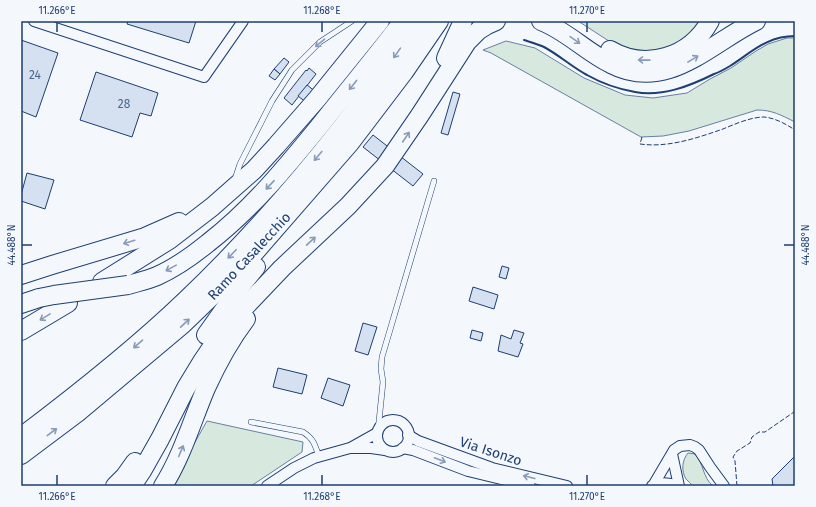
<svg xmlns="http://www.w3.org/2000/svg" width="816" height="507" font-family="'Fira Sans',sans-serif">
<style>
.green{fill:#d7e8df;stroke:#687fa3}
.building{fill:#d5e0f0;stroke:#1d3f73}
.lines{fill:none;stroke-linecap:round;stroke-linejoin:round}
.service-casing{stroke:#1d3f73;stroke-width:6}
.minor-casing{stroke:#1d3f73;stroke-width:12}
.motorway-casing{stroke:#1d3f73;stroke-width:20}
.service{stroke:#f4f7fb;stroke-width:5}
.minor{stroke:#f4f7fb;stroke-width:10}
.motorway{stroke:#f4f7fb;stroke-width:18}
.motorway-bridge-casing{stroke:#1d3f73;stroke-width:20;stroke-linecap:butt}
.motorway-bridge{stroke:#f4f7fb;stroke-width:18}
.fence{stroke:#1d3f73;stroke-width:1;stroke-dasharray:5 2;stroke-linecap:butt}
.wall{stroke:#1d3f73;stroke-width:2}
.oneway{stroke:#889bb7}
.ticks{fill:none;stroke:#1d3f73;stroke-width:1.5}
.labels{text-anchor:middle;stroke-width:3;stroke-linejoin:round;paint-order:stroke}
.number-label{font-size:12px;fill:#4b6792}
.street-label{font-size:14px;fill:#1d3f73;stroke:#f4f7fb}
.neatline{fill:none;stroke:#1d3f73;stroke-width:1.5}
.ticks-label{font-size:10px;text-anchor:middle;fill:#1d3f73}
</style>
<rect width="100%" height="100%" fill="#f4f7fb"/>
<!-- green -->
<g class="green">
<path d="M578 21H703L680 44 648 53 615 45Z"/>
<path d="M787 38H795V122C781 115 772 110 757 110L689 131 663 136 641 137 491 53 483 50 506 41 535 48 584 78 625 95 653 98 687 93 710 79 731 68 756 51 768 44Z"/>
<path d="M207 421 303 442 302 452 251 486H170Z"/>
<path d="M688 453 695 454C704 463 702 477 713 486H693C691 484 688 481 686 479 681 471 682 460 688 453Z"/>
</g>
<!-- building -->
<g class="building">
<path d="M128 21H196L189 43 127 24Z"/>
<path d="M21 40 58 53 36 117 21 111Z"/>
<path d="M284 58 289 62 280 74 274 69Z"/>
<path d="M309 68 316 74 292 105 284 98 306 70 307 71Z"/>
<path d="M274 69 280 74 275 80 269 76Z"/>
<path d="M96 72 158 93 151 116 140 113 132 137 80 120Z"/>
<path d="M307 85 333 105 324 116 298 96Z"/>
<path d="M453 92 460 94 448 135 441 133Z"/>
<path d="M373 135 423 174 413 186 363 147Z"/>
<path d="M27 173 54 180 45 209 21 201V195Z"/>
<path d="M502 266 509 268 506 279 499 277Z"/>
<path d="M473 287 498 295 494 309 469 301Z"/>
<path d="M363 323 377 327 368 355 355 351Z"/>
<path d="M472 330 483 333 481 341 470 338Z"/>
<path d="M514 330 524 333 520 343 523 344 518 357 498 351 501 335 511 339Z"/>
<path d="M278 368 307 375 302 394 273 387Z"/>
<path d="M328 378 350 385 343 406 321 398Z"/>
<path d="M795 456V486H773L772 479Z"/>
</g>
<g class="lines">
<!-- service casing -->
<g class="service-casing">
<g id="service">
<path d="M235 179 240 164 272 101 292 70 320 42 352 21"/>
<path d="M251 422 303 432C314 439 315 445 319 457"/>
<path d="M378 431 383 382 381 369 382 357 434 181"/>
</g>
</g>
<!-- minor casing -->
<g class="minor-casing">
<g id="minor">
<path d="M34 21 204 77 243 21"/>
<circle cx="393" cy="436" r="16"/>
<path d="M408 435 418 441 492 468 567 486"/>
<path d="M352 447 377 433"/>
<path d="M403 448 413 450 468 471 530 486"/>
<path d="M672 454 679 486"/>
<path d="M654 484 674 450 680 446 690 445 695 447 699 450 710 467 724 486"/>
<path d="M267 486 294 468 314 458 350 448H371L385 450"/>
<path d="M652 486C661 482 668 482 677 486"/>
</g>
</g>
<!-- motorway casing -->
<g class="motorway-casing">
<g id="motorway">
<path d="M541 21C567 31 586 52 611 64 667 93 709 44 756 21"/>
<path d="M610 50C646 71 690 57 710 21"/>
<path d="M446 58 463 21"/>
<path d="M21 275 52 265 145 237 179 222"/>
<path d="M102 282 169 240 212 207 254 170 276 146 317 99 380 21"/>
<path d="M128 285C138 282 148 280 157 276 175 268 192 256 208 243 252 209 287 166 322 123 349 89 377 55 403 21"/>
<path d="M21 304 39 298"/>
<path d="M21 331 68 303"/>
<path d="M206 335 243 283 256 267"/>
<path d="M21 437C78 394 135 349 186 300 274 216 351 121 419 21"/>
<path d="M21 455 77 413 183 324 242 267 350 143 404 72 439 21"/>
<path d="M115 486 125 476 135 462"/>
<path d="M132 486 142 471 160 439 186 388 203 360 224 329 282 268 348 206 385 166 420 115 467 42 479 30 487 25 496 21"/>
<path d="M163 486C182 456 192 421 206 388 217 364 230 340 246 319"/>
</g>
</g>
<!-- service -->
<use href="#service" class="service"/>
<!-- minor -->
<use href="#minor" class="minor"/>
<!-- motorway -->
<use href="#motorway" class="motorway"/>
<!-- motorway-bridge casing -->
<g class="motorway-bridge-casing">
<path id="motorway-bridge" d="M39 298 54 295 128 285"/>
</g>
<!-- motorway-bridge -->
<use href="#motorway-bridge" class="motorway-bridge"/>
<!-- fence -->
<g class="fence">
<path d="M642 137 640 144C668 148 697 138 723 129 735 124 751 117 764 117 775 118 786 124 795 130"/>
<path d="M737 486 735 461 733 457 737 451 750 443 752 437 759 432H765L794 412 795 409"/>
</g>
<!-- wall -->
<path class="wall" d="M524 40C530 42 537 44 544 47 559 55 572 67 587 75 603 84 618 89 635 92 662 97 690 86 714 74 720 72 725 69 730 66 752 52 767 36 795 36"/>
</g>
<!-- one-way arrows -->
<defs><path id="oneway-shaft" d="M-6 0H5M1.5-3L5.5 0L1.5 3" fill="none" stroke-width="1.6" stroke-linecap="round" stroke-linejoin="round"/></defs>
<g class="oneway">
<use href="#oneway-shaft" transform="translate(575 40) rotate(35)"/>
<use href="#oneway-shaft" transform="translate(320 43) rotate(140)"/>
<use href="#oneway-shaft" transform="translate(397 53) rotate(125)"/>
<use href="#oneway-shaft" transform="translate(693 59) rotate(-31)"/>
<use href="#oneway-shaft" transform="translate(644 60) rotate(-179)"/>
<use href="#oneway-shaft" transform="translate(353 85) rotate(129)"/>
<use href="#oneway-shaft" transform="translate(406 137) rotate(-56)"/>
<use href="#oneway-shaft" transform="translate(318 156) rotate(130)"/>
<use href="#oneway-shaft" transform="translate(270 185) rotate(133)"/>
<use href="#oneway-shaft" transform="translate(311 241) rotate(-43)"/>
<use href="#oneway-shaft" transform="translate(129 242) rotate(163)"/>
<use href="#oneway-shaft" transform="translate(232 254) rotate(134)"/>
<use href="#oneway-shaft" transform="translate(171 268) rotate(151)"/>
<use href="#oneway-shaft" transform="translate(45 317) rotate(149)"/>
<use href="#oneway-shaft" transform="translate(185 323) rotate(-43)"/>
<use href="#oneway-shaft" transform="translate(138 344) rotate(139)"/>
<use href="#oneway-shaft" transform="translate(52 432) rotate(-37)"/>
<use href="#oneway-shaft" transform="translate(181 451) rotate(-67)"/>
<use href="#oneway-shaft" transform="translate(440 460) rotate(21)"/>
<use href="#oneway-shaft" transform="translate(529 477) rotate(-166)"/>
</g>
<!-- ticks -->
<path class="ticks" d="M57 22V32M322 22V32M587 22V32M22 245H32M784 245H794M57 475V485M322 475V485M587 475V485"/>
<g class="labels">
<!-- number labels -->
<g class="number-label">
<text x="35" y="79">24</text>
<text x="124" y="108">28</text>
</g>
<!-- street labels -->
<g class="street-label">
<text transform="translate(249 256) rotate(-47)" y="5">Ramo Casalecchio</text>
<text transform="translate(491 451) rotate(18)" y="5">Via Isonzo</text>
</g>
</g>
<!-- border -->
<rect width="816" height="507" fill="none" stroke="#f4f7fb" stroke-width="44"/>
<rect x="22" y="22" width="772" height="463" class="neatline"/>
<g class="ticks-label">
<text x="57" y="14">11.266°E</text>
<text x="322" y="14">11.268°E</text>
<text x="587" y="14">11.270°E</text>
<text transform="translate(11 245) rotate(-90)" y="4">44.488°N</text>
<text transform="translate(805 245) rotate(-90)" y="4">44.488°N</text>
<text x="57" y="500">11.266°E</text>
<text x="322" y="500">11.268°E</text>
<text x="587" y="500">11.270°E</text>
</g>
</svg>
